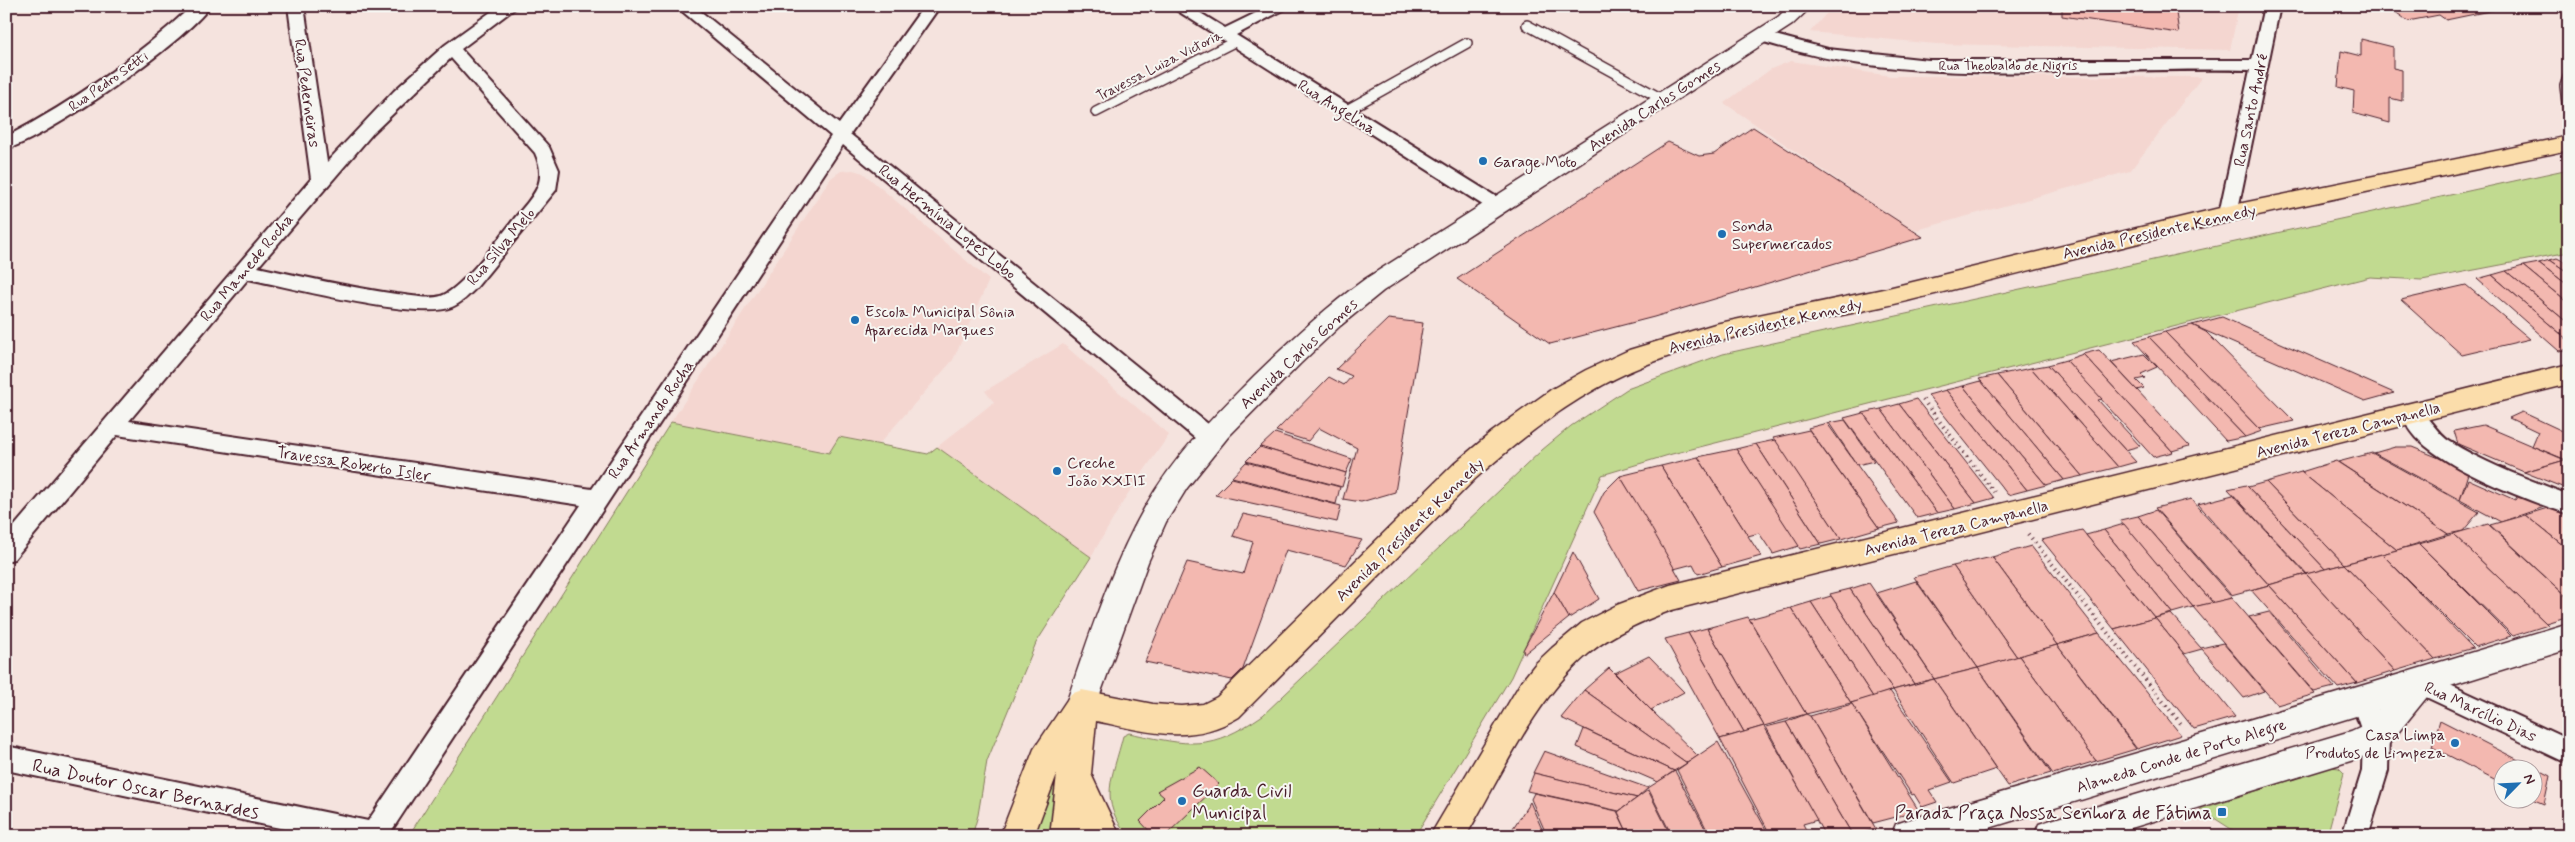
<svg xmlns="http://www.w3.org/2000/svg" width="2575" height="842" font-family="Mynerve,sans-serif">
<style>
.built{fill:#f4d6d0}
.green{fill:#c1da90;stroke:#867c5e}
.building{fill:#f3b8b0;stroke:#4a1f2b}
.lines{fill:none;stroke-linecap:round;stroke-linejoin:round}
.service-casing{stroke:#4a1f2b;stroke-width:12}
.minor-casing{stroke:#4a1f2b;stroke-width:4}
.secondary-casing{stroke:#4a1f2b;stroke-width:3}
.primary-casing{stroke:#4a1f2b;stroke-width:3}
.path{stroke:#4a1f2b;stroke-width:4;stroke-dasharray:1 4.5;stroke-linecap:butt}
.service{stroke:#f6f6f2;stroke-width:9}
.minor{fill:#f6f6f2;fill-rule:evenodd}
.secondary{fill:#f6f6f2;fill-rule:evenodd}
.primary{fill:#fbddab;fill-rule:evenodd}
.poi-dot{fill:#1f6fb2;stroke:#f6f6f2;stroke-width:2}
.labels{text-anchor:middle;stroke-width:4;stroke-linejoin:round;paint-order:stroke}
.far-street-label{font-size:14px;fill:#4a1f2b;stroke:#f6f6f2}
.street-label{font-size:16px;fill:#4a1f2b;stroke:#f6f6f2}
.poi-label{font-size:16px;fill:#4a1f2b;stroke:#f6f6f2;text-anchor:start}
.near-street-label{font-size:19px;fill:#4a1f2b;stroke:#f6f6f2}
.near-poi-label{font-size:19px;fill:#4a1f2b;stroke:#f6f6f2;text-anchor:start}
</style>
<rect width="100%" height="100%" fill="#f5e3de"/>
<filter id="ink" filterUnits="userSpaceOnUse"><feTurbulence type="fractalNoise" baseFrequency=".02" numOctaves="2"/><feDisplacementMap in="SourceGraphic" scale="10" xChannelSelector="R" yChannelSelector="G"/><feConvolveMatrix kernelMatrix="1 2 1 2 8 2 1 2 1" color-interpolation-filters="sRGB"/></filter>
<g filter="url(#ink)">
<!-- built -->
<g class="built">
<path d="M1833 6H2239L2230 50 1936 44 1810 32Z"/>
<path d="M1791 61 1891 76 2202 77 2130 171 1913 231 1724 103 1771 69Z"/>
<path d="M853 170 863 173 989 280 953 360 879 444 840 437 829 453 671 422 831 178 841 171Z"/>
<path d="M1063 344 1169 435 1127 495 1091 557 937 447 994 402 985 391Z"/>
</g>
<!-- green -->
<g class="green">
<path d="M2569 169V252L2422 280 2370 277 1672 454 1602 475 1511 677 1415 836H1129C1097 801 1113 777 1123 736L1129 733C1191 746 1209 752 1263 715L1542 450 1571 426 1627 389 1723 354Z"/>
<path d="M671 422 829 453 839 437 928 454 937 447 1091 557 1036 643 987 761 978 815 972 836H430L411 832Z"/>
<path d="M2331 767 2339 768 2344 773 2327 836H2242L2200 809Z"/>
<path d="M1061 768 1055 827 1032 836 1056 774Z"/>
</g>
<!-- building -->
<g class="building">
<path d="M2062 6H2175L2179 33 2062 16Z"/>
<path d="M2387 6H2488L2494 10 2446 20 2439 15 2408 21Z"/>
<path d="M2361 39 2393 47V68L2402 70V101L2390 98V123L2353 113 2354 91 2338 87 2341 51 2361 56Z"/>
<path d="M1753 127 1923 237 1654 317 1550 344 1457 279 1668 142 1699 156 1714 154Z"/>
<path d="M2557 258 2569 264V273L2550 260Z"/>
<path d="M2550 260 2569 273V286L2539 263Z"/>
<path d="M2539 263 2569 286V304L2523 266Z"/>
<path d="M2523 266 2569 304V324L2506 271Z"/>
<path d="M2506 271 2569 324V341L2492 275Z"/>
<path d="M2492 275 2569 341V349L2559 351 2477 279Z"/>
<path d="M2466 285 2530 339 2462 355 2401 300Z"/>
<path d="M2222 317 2394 393 2365 401 2192 325Z"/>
<path d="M1388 319 1423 323 1395 492 1361 502 1343 499 1357 448 1319 428 1308 441 1276 431 1329 377 1344 385 1352 376 1336 369Z"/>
<path d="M2192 325 2206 332 2294 421 2259 429 2165 332Z"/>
<path d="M2165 332 2259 429 2262 431 2245 437 2149 337Z"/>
<path d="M2149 337 2245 437 2226 441 2134 341Z"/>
<path d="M2099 350 2137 390 2189 446 2172 451 2083 354Z"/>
<path d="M2083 354 2172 451 2173 452 2153 457 2066 360Z"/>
<path d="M2144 354 2157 367 2141 374 2145 378 2136 380 2144 388 2137 390 2111 362Z"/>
<path d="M2066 360 2102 399 2098 400 2140 446 2125 450 2048 365Z"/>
<path d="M2048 365 2125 450 2136 462 2118 467 2031 368Z"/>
<path d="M2031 368 2118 467 2082 476 1997 375Z"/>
<path d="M1997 375 2082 476 2064 480 1979 379Z"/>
<path d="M1981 381 2064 480 2046 485 1963 386Z"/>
<path d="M1963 386 2046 485 2027 490 1946 390Z"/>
<path d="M1946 390 2027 490 2008 495 1928 395Z"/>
<path d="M1916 399 1994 498 1976 503 1899 404Z"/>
<path d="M1899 404 1976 503 1955 509 1881 409Z"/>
<path d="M1881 409 1955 509 1937 513 1863 413Z"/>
<path d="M2522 412 2569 434V461L2532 446 2538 432 2509 418Z"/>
<path d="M1863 413 1937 513 1917 518 1844 418Z"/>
<path d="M1845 420 1874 461 1857 465 1829 423Z"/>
<path d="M1827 423 1857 465 1899 523 1879 528 1808 428Z"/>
<path d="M2483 425 2532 446 2565 460 2524 472 2458 444 2454 431Z"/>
<path d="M1809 430 1879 528 1841 539 1773 438Z"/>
<path d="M1275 433 1352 459 1346 473 1260 447Z"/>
<path d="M1775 440 1776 441 1841 539 1821 544 1756 444Z"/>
<path d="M1756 444 1821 544 1800 549 1736 449Z"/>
<path d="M1260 447 1346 473 1342 487 1246 461Z"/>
<path d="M2395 447H2412L2469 470 2460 500 2374 453Z"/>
<path d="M1736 449 1799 546 1773 554 1759 533 1748 536 1698 457Z"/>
<path d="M2372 453 2479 512 2463 531 2448 534 2338 462Z"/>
<path d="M1698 457 1748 536 1761 556 1722 567 1661 466Z"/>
<path d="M2565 460 2569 461V485L2562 487 2524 472Z"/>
<path d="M2336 461 2448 534 2397 550 2301 472Z"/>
<path d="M1246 462 1340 487 1336 504 1232 477Z"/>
<path d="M1661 466 1722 567 1698 574 1693 564 1674 569 1620 476Z"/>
<path d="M2301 472 2397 550 2344 564 2266 482Z"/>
<path d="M1620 476 1645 517 1681 580 1638 591 1594 512 1604 492Z"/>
<path d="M1232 478 1341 506 1337 522 1215 495Z"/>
<path d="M2468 479 2515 500 2521 491 2550 505 2501 522 2460 500Z"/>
<path d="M2266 482 2344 564 2325 569 2248 487Z"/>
<path d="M2246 485 2248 487 2325 569 2307 574 2228 489Z"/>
<path d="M2233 495 2306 574 2269 585 2198 504Z"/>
<path d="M2191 499 2269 585 2231 595 2155 508Z"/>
<path d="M2554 506 2569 513V550L2525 515Z"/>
<path d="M2156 510 2232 598 2213 603 2138 516Z"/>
<path d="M1243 514 1362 540 1346 565 1286 550 1243 669 1232 680 1145 662 1187 562 1243 574 1253 542 1233 536Z"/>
<path d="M2525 515 2569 550V554L2562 556 2569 563V599L2490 525Z"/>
<path d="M2138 516 2213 603 2193 607 2120 520Z"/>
<path d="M2124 524 2193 607 2172 613 2104 530Z"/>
<path d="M2488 524 2569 599V616L2546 623 2453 534Z"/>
<path d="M2082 530 2086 535 2155 618 2114 629 2042 540Z"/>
<path d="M2104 530 2172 613 2155 618 2086 535Z"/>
<path d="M2453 534 2546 623 2548 625 2513 636 2419 544Z"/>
<path d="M2419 544 2511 636 2475 647 2382 554Z"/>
<path d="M2031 546 2099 633 2057 645 1992 557Z"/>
<path d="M1573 552 1599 599 1569 618 1554 592Z"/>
<path d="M2382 554 2473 648 2435 659 2344 564Z"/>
<path d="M1992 557 2057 645 2017 657 1953 566Z"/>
<path d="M2344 564 2435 659 2395 671 2306 574Z"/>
<path d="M1953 566 2017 657 1978 668 1914 577Z"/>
<path d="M2306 574 2395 671 2357 683 2269 585Z"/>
<path d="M1916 581 1978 668 1934 679 1877 593Z"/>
<path d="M1869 583 1934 679 1914 684 1850 589Z"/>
<path d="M2269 585 2357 683 2338 688 2251 590Z"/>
<path d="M1850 589 1914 684 1893 690 1831 596 1830 594Z"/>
<path d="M1554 592 1569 618 1524 654 1523 650Z"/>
<path d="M1831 596 1893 690 1873 697 1811 602Z"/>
<path d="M2232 598 2315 694 2277 705 2193 607Z"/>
<path d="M1811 602 1873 697 1851 703 1791 608Z"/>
<path d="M1791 608 1851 703 1806 714 1749 619Z"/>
<path d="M2269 612 2334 687 2314 692 2249 617Z"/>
<path d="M2171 614 2201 648 2223 643 2264 691 2244 698 2202 649 2184 654 2155 618Z"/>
<path d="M1748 617 1806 714 1764 726 1707 628Z"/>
<path d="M2155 618 2184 654 2235 717 2194 729 2114 629Z"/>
<path d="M1707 628 1764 726 1744 732 1688 633Z"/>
<path d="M1688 633 1744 732 1720 739 1665 639Z"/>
<path d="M2099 633 2181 735 2137 749 2057 645Z"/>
<path d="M2057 645 2136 749 2096 761 2019 656Z"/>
<path d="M1649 656 1684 692 1651 710 1615 673Z"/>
<path d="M2019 656 2096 761 2053 774 1978 668Z"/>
<path d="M1609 668 1651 710 1698 756 1687 763 1584 690Z"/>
<path d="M1978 668 2051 773 2008 786 1934 679Z"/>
<path d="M1934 679 1996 769 1954 783 1893 690Z"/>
<path d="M1584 690 1687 763 1674 771 1561 718Z"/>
<path d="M1890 691 1952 782 1929 790 1937 802 1922 807 1914 794 1912 795 1851 703Z"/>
<path d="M1852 704 1919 811 1873 823 1810 716Z"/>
<path d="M1806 714 1810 716 1876 829 1853 836 1786 722Z"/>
<path d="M2440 720 2550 776 2544 804 2532 799V770H2502V783L2432 747Z"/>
<path d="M1786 722 1853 836H1825L1766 727Z"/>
<path d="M1764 726 1817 820 1803 824 1809 836H1771L1720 739Z"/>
<path d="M1584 729 1674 771 1658 782 1577 747Z"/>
<path d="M1718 742 1769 835 1710 836 1677 770Z"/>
<path d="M1544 751 1648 788 1637 798 1533 773Z"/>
<path d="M1200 767 1219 784 1165 836H1154L1140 821 1164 797 1157 791Z"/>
<path d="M1675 771 1709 836H1672L1648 788Z"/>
<path d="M1534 773 1637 798 1619 811 1527 791Z"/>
<path d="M1648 790 1671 836H1629L1618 812Z"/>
<path d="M1534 793 1617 811 1629 836H1547L1531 799Z"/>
<path d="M1530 802 1545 836H1513V828Z"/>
</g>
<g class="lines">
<!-- service casing -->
<g class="service-casing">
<g id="service">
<path d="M1527 25 1662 99"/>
<path d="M2569 75 2565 86 2569 119"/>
<path d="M1345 111 1467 43"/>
<path d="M1096 112 1234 42"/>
</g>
</g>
<!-- minor casing -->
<g class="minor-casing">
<g id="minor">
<path d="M192 6H210C186 41 47 139 6 149V137C74 101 136 58 192 6Z"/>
<path d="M288 6H304L327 162 394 91 445 45 499 6H518L461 49 549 147 559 170 556 190 476 288C469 295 462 303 452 307 418 321 289 287 248 279L129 421 592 489 831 136 676 6H694L839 124 924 6H940L850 134 1218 432 1221 438 1218 444 1210 446 1202 444 843 145 388 836H317L6 770V746L368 821 581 505 117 435 14 559 6 561V536L311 179ZM451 58 535 153C549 184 532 196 514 219 500 237 462 289 441 296 428 300 409 295 396 294 349 287 303 277 258 267L373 133Z"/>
<path d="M1170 6H1189L1225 28 1270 6H1291L1236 35 1503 201 1505 205 1503 209H1489Z"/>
<path d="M2264 6H2280L2237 214 2235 218H2221L2219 214 2250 70C2123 67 1986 81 1861 64 1825 59 1789 50 1754 39L1752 36 1760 31 1828 49 1929 60H2252Z"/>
<path d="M2411 405C2425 409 2435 432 2449 441 2487 465 2528 479 2569 495V514C2526 500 2453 472 2420 441 2412 434 2406 423 2400 413L2404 407Z"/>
<path d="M2420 671 2569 740V764L2411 690 2408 682 2411 674Z"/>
<path d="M2363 689 2372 692 2389 735 2388 771 2368 836H2342L2362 771 2363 735 2351 700 2354 692Z"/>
</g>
</g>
<!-- secondary casing -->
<g class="secondary-casing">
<g id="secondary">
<path d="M1789 6H1812L1792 25 1383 291 1340 326 1300 364 1228 437 1187 488 1166 522 1148 562 1093 714 1082 718 1071 714 1066 704C1089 637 1110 569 1145 507 1173 457 1213 417 1254 376 1289 342 1325 308 1365 279L1778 17Z"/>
<path d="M2569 623V649L2431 692 2388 745 2357 759 2105 836H2034L2039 824 2051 820 2351 731 2364 725 2379 709 1963 836H1891L1896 824 1908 820 2202 734Z"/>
</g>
</g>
<!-- primary casing -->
<g class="primary-casing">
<g id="primary">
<path d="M2569 136V150C2455 174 2341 196 2228 222 2121 246 2014 275 1907 301 1821 322 1731 331 1648 364 1583 389 1527 433 1475 479L1239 717C1191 746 1148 732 1096 721L1091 774 1120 836H1085L1084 834V836H1050L1057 774 1034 836H1000L1034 749 1071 694 1082 690 1153 704 1182 706 1203 704 1217 697 1455 463 1492 432 1552 389 1586 370 1629 350 1715 324 1888 288 2228 206Z"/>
<path d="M2569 364V384L1672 610C1642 621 1612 634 1588 654 1535 699 1501 776 1466 836H1430L1521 682 1536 663 1552 648 1582 623 1617 605 1670 585Z"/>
</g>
</g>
<!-- path -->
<g class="path">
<path d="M1923 400 1994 492"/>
<path d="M2028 534 2182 725"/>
</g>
<!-- service -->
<use href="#service" class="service"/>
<!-- minor -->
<use href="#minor" class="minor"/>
<!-- secondary -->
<use href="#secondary" class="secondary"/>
<!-- primary -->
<use href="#primary" class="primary"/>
</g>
</g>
<!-- markers -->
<g class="poi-dot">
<circle cx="1483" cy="161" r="5"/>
<circle cx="1722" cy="234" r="5"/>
<circle cx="855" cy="320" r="5"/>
<circle cx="1057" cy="471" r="5"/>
<circle cx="2455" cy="743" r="5"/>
<circle cx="1182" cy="801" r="5"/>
<rect x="2217" y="807" width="10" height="10" rx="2.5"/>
</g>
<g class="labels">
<!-- far-street labels -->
<g class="far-street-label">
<text transform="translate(1159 65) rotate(-27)" y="5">Travessa Luiza Victoria</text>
<text x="2008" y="70">Rua Theobaldo de Nigris</text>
<text transform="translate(108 81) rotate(-35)" y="5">Rua Pedro Setti</text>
</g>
<!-- street labels -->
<g class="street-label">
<text transform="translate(308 93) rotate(82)" y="6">Rua Pederneiras</text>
<text transform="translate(1654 105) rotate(-33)" y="6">Avenida Carlos Gomes</text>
<text transform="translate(1337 106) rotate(32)" y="6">Rua Angelina</text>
<text transform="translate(2250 110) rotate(-78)" y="6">Rua Santo André</text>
<text transform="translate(948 221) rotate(39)" y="6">Rua Hermínia Lopes Lobo</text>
<text transform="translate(2159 231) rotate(-13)" y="6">Avenida Presidente Kennedy</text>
<text transform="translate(500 246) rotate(-50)" y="6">Rua Silva Melo</text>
<text transform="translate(246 267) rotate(-50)" y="6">Rua Mamede Rocha</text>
<text transform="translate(1765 325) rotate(-13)" y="6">Avenida Presidente Kennedy</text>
<text transform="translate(1298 353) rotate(-43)" y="6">Avenida Carlos Gomes</text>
<text transform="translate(650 419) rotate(-56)" y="6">Rua Armando Rocha</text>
<text transform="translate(2348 429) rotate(-14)" y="6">Avenida Tereza Campanella</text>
<text transform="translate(354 463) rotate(9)" y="6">Travessa Roberto Isler</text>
<text transform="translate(1956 527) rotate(-14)" y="6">Avenida Tereza Campanella</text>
<text transform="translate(1409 529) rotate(-44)" y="6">Avenida Presidente Kennedy</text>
<text transform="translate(2481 711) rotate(25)" y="6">Rua Marcílio Dias</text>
<text transform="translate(2181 755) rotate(-17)" y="6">Alameda Conde de Porto Alegre</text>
</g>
<!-- poi labels -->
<g class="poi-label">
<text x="1493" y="167">Garage Moto</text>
<text x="1732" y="231">Sonda<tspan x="1732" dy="18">Supermercados</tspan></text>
<text x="865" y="317">Escola Municipal Sônia<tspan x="865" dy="18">Aparecida Marques</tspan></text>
<text x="1067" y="468">Creche<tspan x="1067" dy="18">João XXIII</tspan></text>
<text x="2445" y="740" text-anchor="end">Casa Limpa<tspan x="2445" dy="18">Produtos de Limpeza</tspan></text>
</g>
<!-- near-street labels -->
<g class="near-street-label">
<text transform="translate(146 788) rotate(12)" y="7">Rua Doutor Oscar Bernardes</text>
</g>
<!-- near-poi labels -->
<g class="near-poi-label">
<text x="1192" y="797">Guarda Civil<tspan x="1192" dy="22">Municipal</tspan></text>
<text x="2212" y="819" text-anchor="end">Parada Praça Nossa Senhora de Fátima</text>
</g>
</g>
<!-- margin -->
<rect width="2575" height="842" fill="none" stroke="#f6f6f2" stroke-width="25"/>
<rect x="12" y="12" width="2550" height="817" fill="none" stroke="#4a1f2b" stroke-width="2" filter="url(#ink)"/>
<!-- north arrow -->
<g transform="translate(2518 784) rotate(66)"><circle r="24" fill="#f6f6f2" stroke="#b1a0a2"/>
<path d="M0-4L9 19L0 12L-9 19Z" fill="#1f6fb2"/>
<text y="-8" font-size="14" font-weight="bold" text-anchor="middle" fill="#4a1f2b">N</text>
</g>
</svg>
